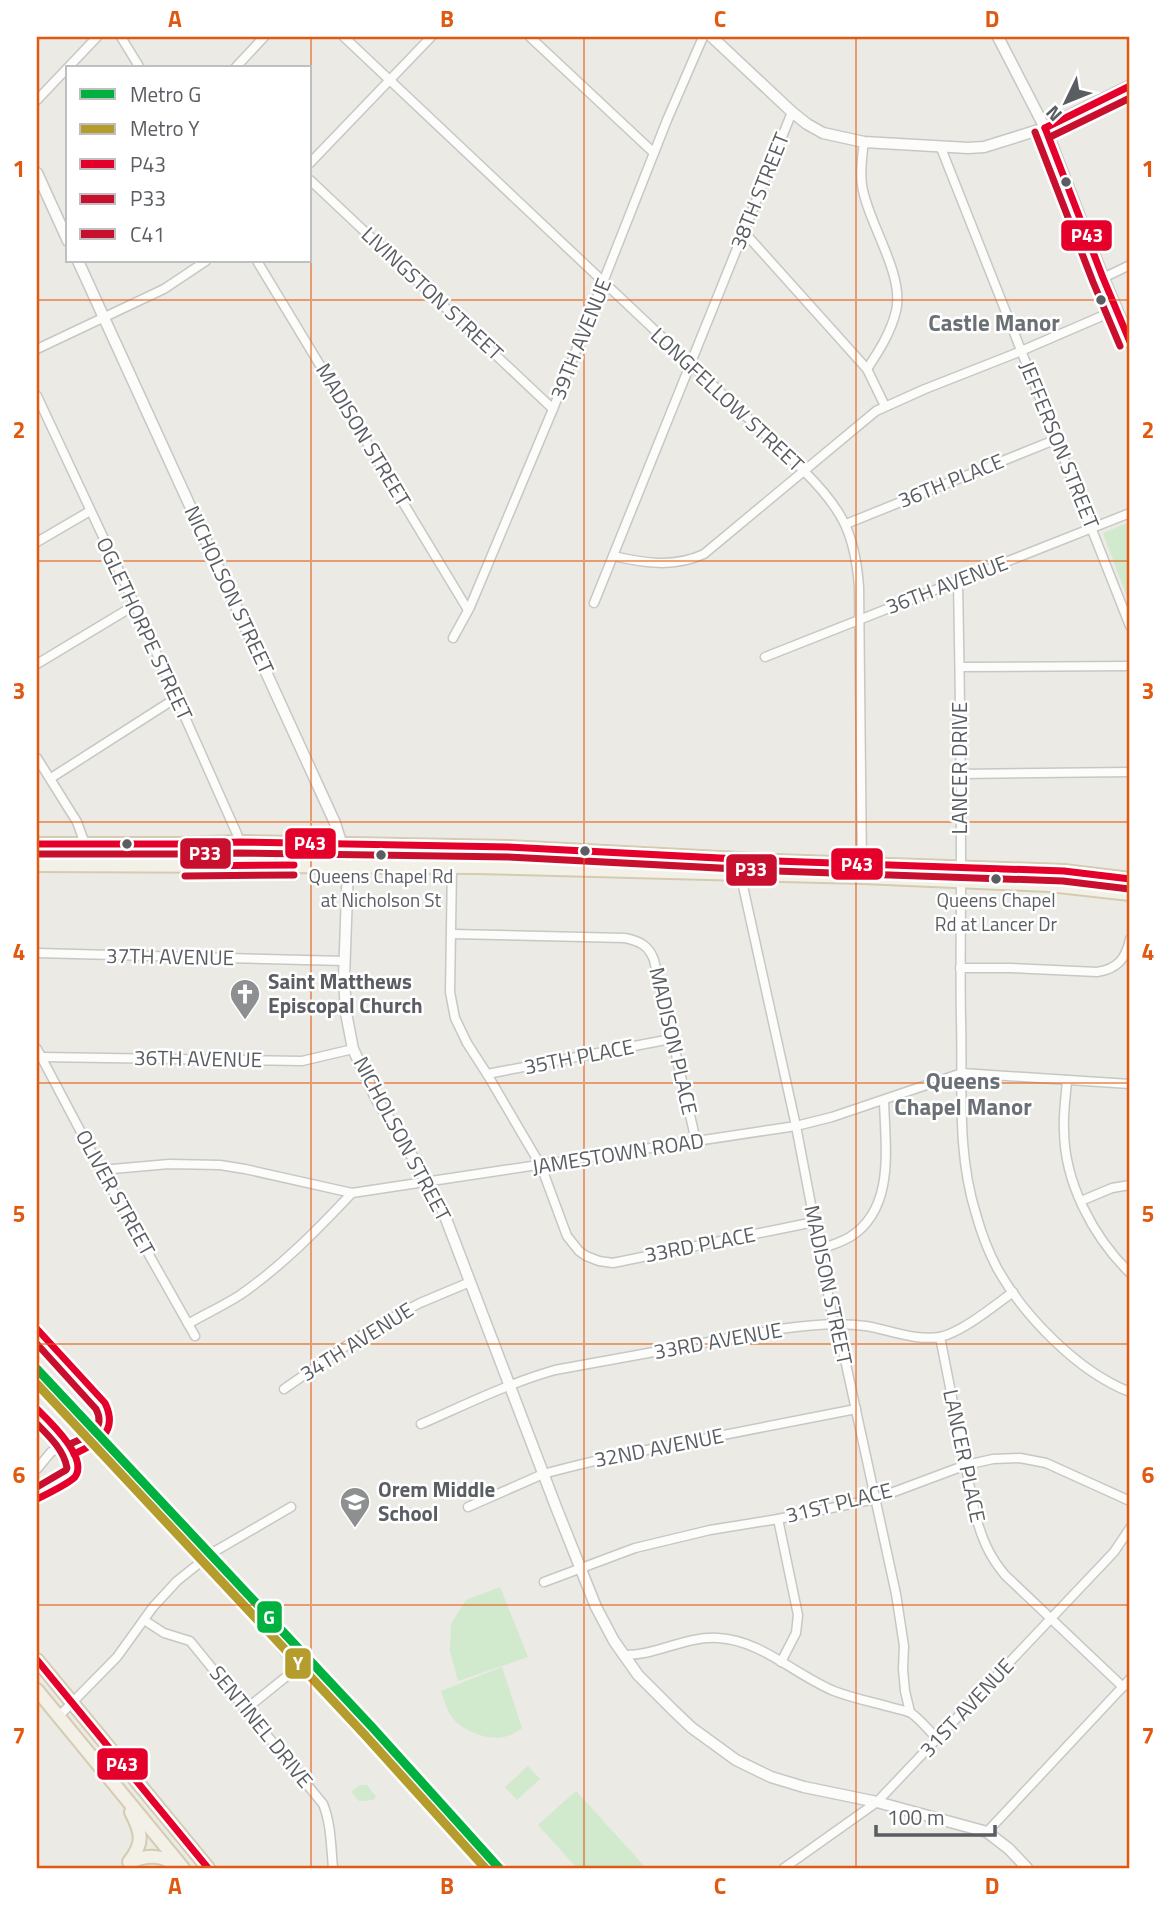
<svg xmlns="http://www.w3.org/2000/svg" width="1167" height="1905" font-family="'Titillium Web',sans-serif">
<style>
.green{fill:#d1e9cd}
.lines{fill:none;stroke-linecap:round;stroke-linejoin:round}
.minor-casing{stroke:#c7c7c5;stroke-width:11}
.tertiary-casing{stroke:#c7c7c5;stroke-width:13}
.secondary-casing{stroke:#c7c8c6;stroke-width:14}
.primary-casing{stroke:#d5cbb0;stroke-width:16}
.minor{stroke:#fcfcfb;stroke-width:8}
.tertiary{stroke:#fcfcfb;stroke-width:10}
.secondary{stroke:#fcfcfb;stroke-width:10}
.primary{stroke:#f2f0e7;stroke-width:12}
.bus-1-casing{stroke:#fff;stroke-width:12}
.bus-2-casing{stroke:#fff;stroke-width:12}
.bus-3-casing{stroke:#fff;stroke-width:12}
.bus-1{stroke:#e4002b;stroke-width:7}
.bus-2{stroke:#c8102e;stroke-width:7}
.bus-3{stroke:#c8102e;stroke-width:7}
.metro-1-casing{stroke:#fff;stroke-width:14}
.metro-2-casing{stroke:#fff;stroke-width:14}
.metro-1{stroke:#00b140;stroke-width:9}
.metro-2{stroke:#b59d2d;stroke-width:9}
.grid{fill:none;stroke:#e15910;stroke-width:2;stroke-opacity:0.55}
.bus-dot{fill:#5a5e63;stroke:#fff;stroke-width:2.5}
.labels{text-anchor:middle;stroke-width:5;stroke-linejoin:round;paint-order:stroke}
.bus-label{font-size:19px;fill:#5a5e63;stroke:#fff}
.street-label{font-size:21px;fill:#5a5e63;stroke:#fff}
.poi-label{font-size:21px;font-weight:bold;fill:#5a5e63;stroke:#fff;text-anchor:start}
.neighbourhood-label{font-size:23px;font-weight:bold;fill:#6a7075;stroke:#fff}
.line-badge{stroke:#fff;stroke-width:2.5}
.badge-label{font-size:19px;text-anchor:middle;font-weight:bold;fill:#fff}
.neatline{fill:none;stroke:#e15910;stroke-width:2.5}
.grid-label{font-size:23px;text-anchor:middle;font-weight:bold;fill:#e15910}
</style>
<rect width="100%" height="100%" fill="#ebeae4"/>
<!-- green -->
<g class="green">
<path d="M1130 522V605L1103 533Z"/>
<path d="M500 1587 528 1657 458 1681 450 1651 451 1624 466 1600Z"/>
<path d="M502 1667 522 1728C518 1731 512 1735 507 1736 491 1742 461 1731 452 1717 447 1710 444 1699 441 1691Z"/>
<path d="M528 1766 540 1779 517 1800 505 1787Z"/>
<path d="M360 1785H367L376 1797 373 1800 359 1801 351 1792Z"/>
<path d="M576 1791 645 1867 644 1868H577L538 1825Z"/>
</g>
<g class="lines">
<!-- minor casing -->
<g class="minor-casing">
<g id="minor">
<path d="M121 37 140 68"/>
<path d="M344 37 804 471C842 509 855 533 859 587L862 869"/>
<path d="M530 37 654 153"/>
<path d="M235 68 264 37"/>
<path d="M37 100 97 37"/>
<path d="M864 142C862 156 860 171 862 185 867 222 905 274 896 311 891 332 879 351 867 369"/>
<path d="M941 148 1130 626"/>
<path d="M310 163 431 37"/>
<path d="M310 180 553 409"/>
<path d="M744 232 867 369 885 406"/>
<path d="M257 261 468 610"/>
<path d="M1103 278 1130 265"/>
<path d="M37 349 164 289 206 261"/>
<path d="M37 396 135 605 237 834 245 866"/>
<path d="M846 524 1057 439"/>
<path d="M37 542 90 511"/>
<path d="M613 556C644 563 674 568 704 554L876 411 925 389 1014 354 1116 310"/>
<path d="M958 581C960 681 961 782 961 882 961 928 960 974 961 1020 963 1085 956 1151 976 1214 981 1232 988 1251 997 1268 1024 1316 1078 1372 1130 1392"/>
<path d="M594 603 792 112"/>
<path d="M453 638 470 607 553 409 667 120 703 37"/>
<path d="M765 657 1130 513"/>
<path d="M37 664 135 605"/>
<path d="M960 667 1130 666"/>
<path d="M37 758 77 822 85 844 68 865"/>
<path d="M960 774 1130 772"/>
<path d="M51 778 176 698"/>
<path d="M737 859 796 1126 834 1325 844 1355 896 1594 904 1646 903 1669 905 1691 910 1712"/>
<path d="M452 866 450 992 455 1018 467 1043 487 1074 541 1166 567 1236 579 1251 586 1256 599 1261 613 1263 814 1222"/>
<path d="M452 934 625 938C640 941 649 946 654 960L696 1141"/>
<path d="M37 953 345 961"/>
<path d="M960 968H1010L1097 972C1118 969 1126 958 1130 939"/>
<path d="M37 1049 101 1170 195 1336"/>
<path d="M41 1057 302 1061 353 1049"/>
<path d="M487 1074 671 1039"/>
<path d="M1067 1080C1066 1096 1063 1113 1064 1129 1064 1182 1093 1237 1130 1273"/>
<path d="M101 1170 169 1164 220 1165 245 1169 352 1193 796 1126 832 1117 962 1073 1130 1084"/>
<path d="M1081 1201 1112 1188 1130 1185"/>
<path d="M819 1249C830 1246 841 1242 850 1237 896 1208 885 1146 884 1100"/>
<path d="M188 1324C205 1314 223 1306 240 1295 282 1266 317 1230 352 1193"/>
<path d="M940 1337 975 1513C981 1537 989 1556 1005 1575L1123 1687"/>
<path d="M284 1389 369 1330 420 1303 470 1282"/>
<path d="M421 1424C465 1405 509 1383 555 1370L780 1329C807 1325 838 1322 866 1326 890 1330 915 1341 940 1337 962 1332 994 1306 1013 1292"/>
<path d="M37 1469 51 1452 64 1447C76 1453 83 1468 74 1478L37 1499"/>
<path d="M468 1507 543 1474 570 1467 611 1457 856 1409"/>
<path d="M778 1519 798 1615 796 1633 781 1662"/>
<path d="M205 1557 293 1662 295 1667 292 1672 246 1709"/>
<path d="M544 1582 635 1548 710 1530 778 1519 875 1499 966 1465 993 1459 1020 1458 1046 1463 1130 1501"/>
<path d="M144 1620 164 1633 190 1641 323 1804C331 1823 331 1847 333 1868"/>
<path d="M623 1655C656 1656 684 1636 718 1638 761 1640 795 1675 834 1691 852 1698 872 1702 890 1707 897 1709 905 1710 911 1713 921 1720 929 1731 938 1739"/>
<path d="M58 1717 117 1657 153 1607 177 1581 212 1553 291 1507"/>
<path d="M987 1832 1130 1679"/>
<path d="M784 1868 877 1802 1114 1552 1130 1528"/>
</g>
</g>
<!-- tertiary casing -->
<g class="tertiary-casing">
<g id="tertiary">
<path d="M712 37 792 112 807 124 823 133 864 142 968 148 984 147 1045 128 998 37"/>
<path d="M37 173 68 241"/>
<path d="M78 261 335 823 348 865 344 978 346 1013 353 1049 377 1100 408 1149 443 1211 556 1507 596 1607 614 1641 638 1675 672 1709 692 1728 736 1760 771 1777 804 1787 877 1802 987 1832 1009 1849 1027 1868"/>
</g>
</g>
<!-- secondary casing -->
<g class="secondary-casing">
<path id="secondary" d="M1130 86 1045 128 1103 278 1130 342"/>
</g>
<!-- primary casing -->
<g class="primary-casing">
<g id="primary">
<path d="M37 844H176L240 842 508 847 776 861 1064 871 1130 879"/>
<path d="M37 865 477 867 862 877 1049 885 1130 894"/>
<path d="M37 1660 208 1868"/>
<path d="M37 1690 183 1868"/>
<path d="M129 1862C144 1843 142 1833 131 1812"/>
<path d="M130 1862C148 1854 162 1855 178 1866"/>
</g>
</g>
<!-- minor -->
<use href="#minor" class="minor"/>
<!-- tertiary -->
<use href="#tertiary" class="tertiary"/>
<!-- secondary -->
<use href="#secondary" class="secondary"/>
<!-- primary -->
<use href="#primary" class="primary"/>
<!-- bus-1 casing -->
<g class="bus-1-casing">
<g id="bus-1">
<path d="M1045 128 1103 278 1130 342"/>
<path d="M1045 128 1130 86"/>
<path d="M37 844H176L240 842 508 847 776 861 1064 871 1130 879"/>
<path d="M185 866 294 865"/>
<path d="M37 1329 105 1403C119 1432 98 1443 74 1454"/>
<path d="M37 1409C49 1421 89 1458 75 1477 68 1484 47 1494 37 1499"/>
<path d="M37 1660 208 1868"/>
</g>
</g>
<!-- bus-2 casing -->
<g class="bus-2-casing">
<g id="bus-2">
<path d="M37 854H176L240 853 508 857 776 871 1063 881 1129 889"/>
<path d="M185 876 294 875"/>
<path d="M37 1344 96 1409C107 1430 86 1437 70 1444"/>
<path d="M37 1424C49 1436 64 1450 67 1468L66 1470 37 1487"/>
</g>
</g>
<!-- bus-3 casing -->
<g class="bus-3-casing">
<g id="bus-3">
<path d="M1035 132 1093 282 1120 346"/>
<path d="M1050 137 1130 98"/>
</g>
</g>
<!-- bus-1 -->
<use href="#bus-1" class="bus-1"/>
<!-- bus-2 -->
<use href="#bus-2" class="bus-2"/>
<!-- bus-3 -->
<use href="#bus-3" class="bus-3"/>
<!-- metro-1 casing -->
<g class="metro-1-casing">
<path id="metro-1" d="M37 1369 372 1727 499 1868"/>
</g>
<!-- metro-2 casing -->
<g class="metro-2-casing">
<path id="metro-2" d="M37 1384 364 1734 485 1868"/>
</g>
<!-- metro-1 -->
<use href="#metro-1" class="metro-1"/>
<!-- metro-2 -->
<use href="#metro-2" class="metro-2"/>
</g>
<!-- grid -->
<path class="grid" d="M311 37V1868M584 37V1868M856 37V1868M37 300H1130M37 561H1130M37 822H1130M37 1083H1130M37 1344H1130M37 1605H1130"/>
<!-- icons -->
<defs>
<g id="church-pin" transform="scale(1.575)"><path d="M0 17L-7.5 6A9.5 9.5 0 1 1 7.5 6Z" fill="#8d8f90" stroke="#fff"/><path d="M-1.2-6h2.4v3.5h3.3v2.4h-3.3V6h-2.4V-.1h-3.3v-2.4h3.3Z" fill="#fff"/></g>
<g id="school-pin" transform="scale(1.575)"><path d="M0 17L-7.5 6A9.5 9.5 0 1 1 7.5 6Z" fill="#8d8f90" stroke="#fff"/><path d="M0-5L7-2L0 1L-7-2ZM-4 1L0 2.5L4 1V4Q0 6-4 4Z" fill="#fff"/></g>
</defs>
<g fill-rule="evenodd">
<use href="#church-pin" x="245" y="994"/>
<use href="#school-pin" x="355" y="1502"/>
</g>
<!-- markers -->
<g class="bus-dot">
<circle cx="1066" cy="182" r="6"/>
<circle cx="1101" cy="300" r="6"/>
<circle cx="127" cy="844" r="6"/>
<circle cx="585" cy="851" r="6"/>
<circle cx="381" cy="855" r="6"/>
<circle cx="996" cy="879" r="6"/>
</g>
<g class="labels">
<!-- bus labels -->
<g class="bus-label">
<text x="381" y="883">Queens Chapel Rd<tspan x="381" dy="24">at Nicholson St</tspan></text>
<text x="996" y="907">Queens Chapel<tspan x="996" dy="24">Rd at Lancer Dr</tspan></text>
</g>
<!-- street labels -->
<g class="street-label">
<text transform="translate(760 191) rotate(-68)" y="7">38TH STREET</text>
<text transform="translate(432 294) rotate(43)" y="7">LIVINGSTON STREET</text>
<text transform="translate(581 339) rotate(-68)" y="7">39TH AVENUE</text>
<text transform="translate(727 400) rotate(43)" y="7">LONGFELLOW STREET</text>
<text transform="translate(363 435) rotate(59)" y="7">MADISON STREET</text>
<text transform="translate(1059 445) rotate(68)" y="7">JEFFERSON STREET</text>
<text transform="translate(951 481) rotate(-22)" y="7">36TH PLACE</text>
<text transform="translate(947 585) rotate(-21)" y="7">36TH AVENUE</text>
<text transform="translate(229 590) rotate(65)" y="7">NICHOLSON STREET</text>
<text transform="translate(144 629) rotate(65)" y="7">OGLETHORPE STREET</text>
<text transform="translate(960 768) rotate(-90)" y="7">LANCER DRIVE</text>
<text transform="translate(170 957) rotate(1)" y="7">37TH AVENUE</text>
<text transform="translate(673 1041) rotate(77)" y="7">MADISON PLACE</text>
<text transform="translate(579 1057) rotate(-11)" y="7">35TH PLACE</text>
<text transform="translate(198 1059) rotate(1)" y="7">36TH AVENUE</text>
<text transform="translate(402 1139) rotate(62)" y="7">NICHOLSON STREET</text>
<text transform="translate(618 1154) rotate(-9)" y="7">JAMESTOWN ROAD</text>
<text transform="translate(115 1193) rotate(61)" y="7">OLIVER STREET</text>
<text transform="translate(700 1245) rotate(-11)" y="7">33RD PLACE</text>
<text transform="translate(828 1285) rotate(78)" y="7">MADISON STREET</text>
<text transform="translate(718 1341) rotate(-10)" y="7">33RD AVENUE</text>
<text transform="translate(357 1342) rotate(-32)" y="7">34TH AVENUE</text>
<text transform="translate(659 1448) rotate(-11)" y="7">32ND AVENUE</text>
<text transform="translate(964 1456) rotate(78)" y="7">LANCER PLACE</text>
<text transform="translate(839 1503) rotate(-14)" y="7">31ST PLACE</text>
<text transform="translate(967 1708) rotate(-47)" y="7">31ST AVENUE</text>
<text transform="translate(261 1727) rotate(51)" y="7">SENTINEL DRIVE</text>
</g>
<!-- poi labels -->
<g class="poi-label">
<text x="268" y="989">Saint Matthews<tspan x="268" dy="24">Episcopal Church</tspan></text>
<text x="378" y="1497">Orem Middle<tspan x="378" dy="24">School</tspan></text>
</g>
<!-- neighbourhood labels -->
<g class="neighbourhood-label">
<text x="994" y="331">Castle Manor</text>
<text x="963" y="1089">Queens<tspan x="963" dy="26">Chapel Manor</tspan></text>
</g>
</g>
<g class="line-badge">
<rect x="1060" y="219" width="53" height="33" rx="7" fill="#e4002b"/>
<rect x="284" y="827" width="53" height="33" rx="7" fill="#e4002b"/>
<rect x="179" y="837" width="53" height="33" rx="7" fill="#c8102e"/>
<rect x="830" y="847" width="54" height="34" rx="7" fill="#e4002b"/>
<rect x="725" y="853" width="53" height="34" rx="7" fill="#c8102e"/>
<rect x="256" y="1600" width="27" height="34" rx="7" fill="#00b140"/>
<rect x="284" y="1647" width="28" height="33" rx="7" fill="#b59d2d"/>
<rect x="96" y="1747" width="53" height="34" rx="7" fill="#e4002b"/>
</g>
<g class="badge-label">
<text x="1087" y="242">P43</text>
<text x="310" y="850">P43</text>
<text x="205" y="860">P33</text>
<text x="857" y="871">P43</text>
<text x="751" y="876">P33</text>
<text x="269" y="1624">G</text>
<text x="298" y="1670">Y</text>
<text x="122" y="1771">P43</text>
</g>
<!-- border -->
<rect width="1167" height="1905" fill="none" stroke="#ffffff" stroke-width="77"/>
<!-- legend -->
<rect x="66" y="66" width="245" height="196" fill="#ffffff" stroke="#bdbfc1" stroke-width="2"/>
<rect x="80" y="89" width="35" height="10" fill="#00b140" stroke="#bdbfc1" stroke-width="2"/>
<text x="130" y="102" font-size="21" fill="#5a5e63">Metro G</text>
<rect x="80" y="124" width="35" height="10" fill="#b59d2d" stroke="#bdbfc1" stroke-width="2"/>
<text x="130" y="136" font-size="21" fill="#5a5e63">Metro Y</text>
<rect x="80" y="159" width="35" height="10" fill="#e4002b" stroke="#bdbfc1" stroke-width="2"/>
<text x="130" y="172" font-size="21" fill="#5a5e63">P43</text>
<rect x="80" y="194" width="35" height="10" fill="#c8102e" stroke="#bdbfc1" stroke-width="2"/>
<text x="130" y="206" font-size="21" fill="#5a5e63">P33</text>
<rect x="80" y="229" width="35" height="10" fill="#c8102e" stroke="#bdbfc1" stroke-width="2"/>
<text x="130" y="242" font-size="21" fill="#5a5e63">C41</text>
<!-- north arrow -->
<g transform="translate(1066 102) rotate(227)" stroke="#ffffff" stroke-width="5" paint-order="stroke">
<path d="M0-5L12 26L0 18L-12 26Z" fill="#5a5e63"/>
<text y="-10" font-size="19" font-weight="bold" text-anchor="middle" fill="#5a5e63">N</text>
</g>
<!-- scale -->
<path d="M876 1825v10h119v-10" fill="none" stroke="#5a5e63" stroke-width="3.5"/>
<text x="887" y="1825" font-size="21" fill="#5a5e63" stroke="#ffffff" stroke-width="5" paint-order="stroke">100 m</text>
<rect x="38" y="38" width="1090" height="1829" class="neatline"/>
<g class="grid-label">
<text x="175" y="27">A</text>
<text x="447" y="27">B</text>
<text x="720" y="27">C</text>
<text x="992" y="27">D</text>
<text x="19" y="177">1</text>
<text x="1148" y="177">1</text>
<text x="19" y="438">2</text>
<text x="1148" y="438">2</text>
<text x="19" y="699">3</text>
<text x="1148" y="699">3</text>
<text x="19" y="960">4</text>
<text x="1148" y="960">4</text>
<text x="19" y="1222">5</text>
<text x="1148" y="1222">5</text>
<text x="19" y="1483">6</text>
<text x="1148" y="1483">6</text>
<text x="19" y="1744">7</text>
<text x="1148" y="1744">7</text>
<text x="175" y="1894">A</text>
<text x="447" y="1894">B</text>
<text x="720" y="1894">C</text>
<text x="992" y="1894">D</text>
</g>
</svg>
